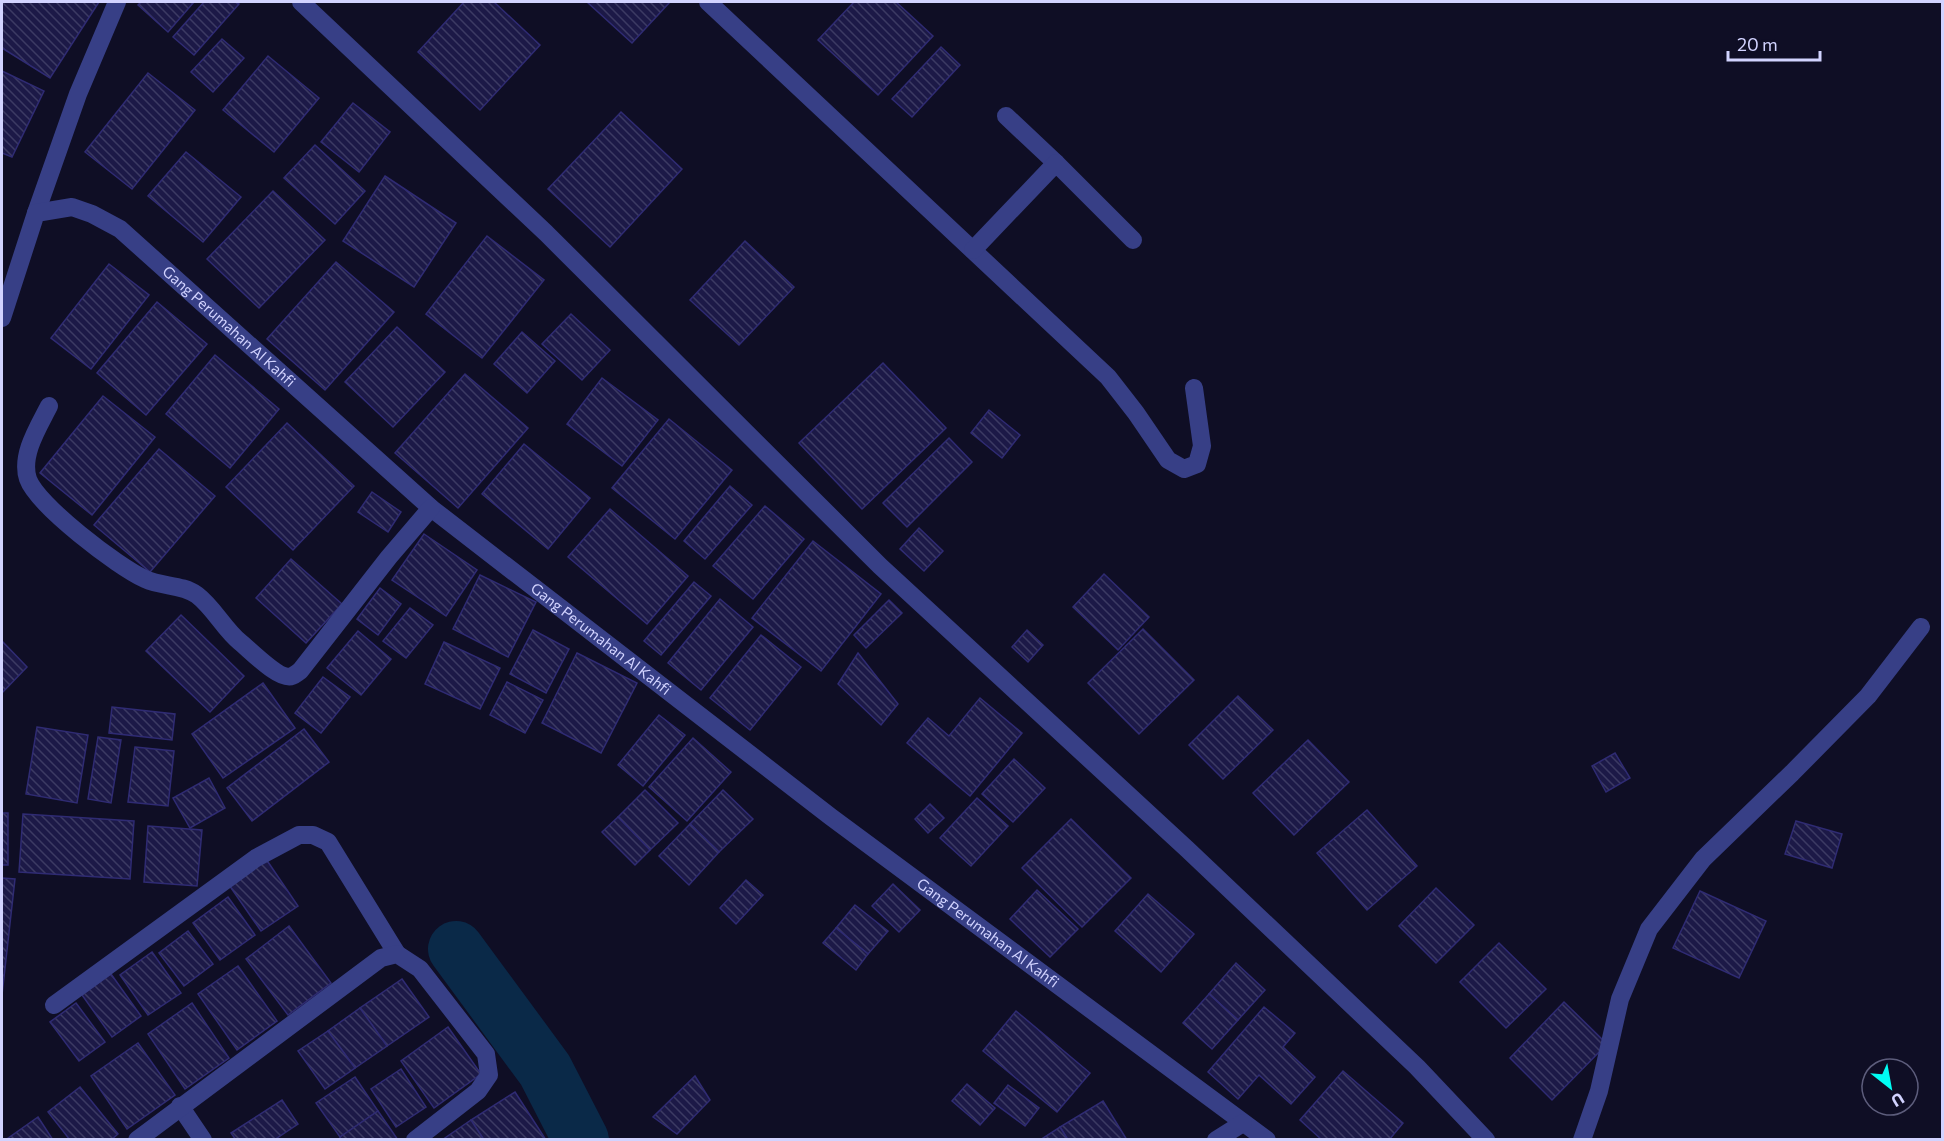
<svg xmlns="http://www.w3.org/2000/svg" width="1944" height="1141" font-family="Commissioner,sans-serif">
<style>
.lines{fill:none;stroke-linecap:round;stroke-linejoin:round}
.river{stroke:#0a2948;stroke-width:56}
.building{fill:url(#building-back-hatch);stroke:#2f2b73;stroke-width:1.5}
.minor{stroke:#373f86;stroke-width:18}
.labels{text-anchor:middle;stroke-width:6;stroke-linejoin:round;paint-order:stroke}
.street-label{font-size:15px;fill:#d2d3ff;stroke:#0f0e25}
</style>
<defs>
<pattern id="building-back-hatch" width="6" height="6" patternUnits="userSpaceOnUse" patternTransform="scale(1.5)"><rect width="6" height="6" fill="#1c1947"/><path d="M-1 5l2 2M0 0l6 6M5-1l2 2" fill="none" stroke="#3c3a63"/></pattern>
</defs>
<rect width="100%" height="100%" fill="#0f0e25"/>
<g class="lines">
<!-- river -->
<path class="river" d="M456 949 545 1070 581 1140"/>
</g>
<!-- building -->
<g class="building">
<path d="M2 2H99L50 78 2 48Z"/>
<path d="M141 2H194L168 32 138 5Z"/>
<path d="M204 2H235L239 4 194 55 173 37Z"/>
<path d="M464 2H494L540 45 480 110 418 52Z"/>
<path d="M587 2H670L632 43Z"/>
<path d="M854 2H896L933 36 878 95 818 40Z"/>
<path d="M222 39 244 58 213 92 191 72Z"/>
<path d="M941 47 960 65 912 117 892 99Z"/>
<path d="M268 56 319 98 274 152 223 110Z"/>
<path d="M2 71 44 91 12 157 2 153Z"/>
<path d="M148 73 195 110 132 189 85 152Z"/>
<path d="M353 103 390 132 359 172 321 142Z"/>
<path d="M621 112 682 169 610 247 548 189Z"/>
<path d="M315 145 365 191 335 224 284 178Z"/>
<path d="M186 152 241 197 203 242 148 196Z"/>
<path d="M385 176 456 223 414 287 343 241Z"/>
<path d="M273 191 325 240 259 308 207 259Z"/>
<path d="M487 236 544 280 482 358 426 314Z"/>
<path d="M745 241 794 287 739 345 690 300Z"/>
<path d="M336 262 394 312 325 390 267 339Z"/>
<path d="M109 264 149 295 91 369 51 338Z"/>
<path d="M157 302 207 344 146 415 97 373Z"/>
<path d="M571 314 610 350 582 380 542 344Z"/>
<path d="M397 327 445 372 393 427 345 382Z"/>
<path d="M522 332 555 361 527 393 494 364Z"/>
<path d="M215 355 279 409 230 468 166 414Z"/>
<path d="M883 363 946 428 862 509 799 443Z"/>
<path d="M465 374 528 428 458 508 395 453Z"/>
<path d="M602 378 658 420 622 466 567 424Z"/>
<path d="M103 396 155 437 92 515 40 473Z"/>
<path d="M989 410 1020 435 1002 458 971 433Z"/>
<path d="M669 419 732 470 675 539 612 488Z"/>
<path d="M287 423 354 486 293 550 226 487Z"/>
<path d="M949 438 972 462 907 527 883 503Z"/>
<path d="M524 444 590 498 548 549 482 494Z"/>
<path d="M159 449 215 496 150 572 94 525Z"/>
<path d="M730 486 752 505 705 559 684 541Z"/>
<path d="M372 492 401 512 388 532 358 512Z"/>
<path d="M765 506 804 539 753 599 713 566Z"/>
<path d="M610 509 688 576 647 624 568 557Z"/>
<path d="M919 528 943 551 924 571 900 549Z"/>
<path d="M424 534 477 570 446 616 392 580Z"/>
<path d="M813 541 881 594 821 671 752 618Z"/>
<path d="M291 559 342 604 306 643 256 598Z"/>
<path d="M1104 574 1149 617 1118 650 1073 607Z"/>
<path d="M480 575 536 602 508 657 453 629Z"/>
<path d="M694 582 711 596 661 655 644 641Z"/>
<path d="M380 588 401 604 378 635 357 619Z"/>
<path d="M720 599 753 627 701 690 668 663Z"/>
<path d="M889 600 902 613 866 648 854 635Z"/>
<path d="M410 608 433 625 406 658 383 641Z"/>
<path d="M181 615 244 676 210 712 146 651Z"/>
<path d="M1143 629 1194 680 1139 734 1088 683Z"/>
<path d="M533 630 569 649 546 693 510 674Z"/>
<path d="M1027 630 1043 645 1028 662 1012 647Z"/>
<path d="M358 631 391 659 361 695 327 668Z"/>
<path d="M761 635 801 667 750 730 710 698Z"/>
<path d="M2 641 27 667 2 693Z"/>
<path d="M444 642 500 668 480 709 425 684Z"/>
<path d="M577 653 637 683 601 753 542 723Z"/>
<path d="M858 653 898 704 881 725 838 684Z"/>
<path d="M323 677 350 697 321 733 295 713Z"/>
<path d="M507 682 543 700 525 733 490 715Z"/>
<path d="M263 683 295 728 223 778 192 734Z"/>
<path d="M1238 696 1273 730 1223 779 1189 745Z"/>
<path d="M980 698 1022 733 970 796 907 743 928 718 949 736Z"/>
<path d="M112 707 175 714 172 740 109 733Z"/>
<path d="M659 715 685 735 643 786 618 765Z"/>
<path d="M37 727 88 735 77 803 26 794Z"/>
<path d="M304 729 329 762 252 821 227 788Z"/>
<path d="M98 737 121 740 111 803 88 799Z"/>
<path d="M693 738 731 772 687 821 649 787Z"/>
<path d="M1308 740 1349 782 1294 835 1253 793Z"/>
<path d="M135 747 174 751 168 806 128 802Z"/>
<path d="M1615 753 1630 778 1606 792 1592 766Z"/>
<path d="M1014 759 1045 788 1013 822 982 794Z"/>
<path d="M209 778 225 808 190 828 173 798Z"/>
<path d="M645 790 678 823 650 850 618 817Z"/>
<path d="M723 790 753 819 719 852 690 824Z"/>
<path d="M977 798 1008 826 971 866 940 838Z"/>
<path d="M930 804 944 818 928 833 915 819Z"/>
<path d="M1367 810 1417 866 1367 910 1317 853Z"/>
<rect x="2" y="813" width="6" height="52"/>
<path d="M23 814 134 821 130 879 19 872Z"/>
<path d="M618 817 650 850 635 865 602 832Z"/>
<path d="M1071 819 1131 878 1082 927 1022 868Z"/>
<path d="M1796 821 1842 834 1832 868 1785 854Z"/>
<path d="M690 824 719 852 689 885 659 856Z"/>
<path d="M148 826 202 830 197 886 144 882Z"/>
<path d="M266 859 298 906 261 931 229 885Z"/>
<path d="M2 878 15 879 2 995Z"/>
<path d="M746 880 763 895 736 924 720 908Z"/>
<path d="M893 884 920 910 899 932 872 906Z"/>
<path d="M1436 888 1474 925 1436 963 1399 926Z"/>
<path d="M1037 890 1078 929 1050 957 1010 919Z"/>
<path d="M1700 891 1766 921 1739 978 1673 948Z"/>
<path d="M1148 894 1194 934 1161 972 1115 931Z"/>
<path d="M228 897 255 935 220 960 193 923Z"/>
<path d="M855 905 888 931 868 954 836 928Z"/>
<path d="M289 926 331 983 288 1015 246 959Z"/>
<path d="M836 928 868 954 856 970 823 943Z"/>
<path d="M188 931 213 964 184 986 159 953Z"/>
<path d="M1499 943 1546 989 1506 1028 1460 982Z"/>
<path d="M152 952 181 993 148 1015 120 975Z"/>
<path d="M1236 963 1265 990 1238 1020 1209 994Z"/>
<path d="M238 966 277 1021 237 1050 198 994Z"/>
<path d="M111 974 141 1016 112 1037 82 995Z"/>
<path d="M402 979 429 1017 387 1046 360 1008Z"/>
<path d="M1209 994 1238 1020 1212 1049 1183 1023Z"/>
<path d="M1564 1002 1607 1044 1552 1100 1510 1058Z"/>
<path d="M76 1003 105 1042 79 1061 50 1022Z"/>
<path d="M192 1003 229 1058 185 1089 148 1034Z"/>
<path d="M1264 1007 1295 1033 1283 1047 1315 1077 1291 1104 1259 1075 1238 1099 1208 1072Z"/>
<path d="M360 1008 387 1046 355 1068 328 1031Z"/>
<path d="M1016 1011 1090 1073 1057 1112 983 1051Z"/>
<path d="M448 1027 481 1074 434 1108 401 1061Z"/>
<path d="M328 1031 355 1068 325 1089 298 1051Z"/>
<path d="M138 1043 175 1095 127 1129 91 1076Z"/>
<path d="M401 1069 426 1107 396 1127 371 1089Z"/>
<path d="M1343 1071 1403 1123 1389 1140H1322L1300 1120Z"/>
<path d="M695 1076 710 1100 677 1134 653 1117Z"/>
<path d="M355 1077 378 1111 340 1137 316 1103Z"/>
<path d="M967 1084 995 1108 980 1125 952 1101Z"/>
<path d="M1008 1085 1039 1108 1025 1126 994 1103Z"/>
<path d="M80 1087 118 1134 111 1140H70L48 1112Z"/>
<path d="M515 1092 546 1140H484L471 1120Z"/>
<path d="M282 1100 298 1124 274 1140H236L231 1133Z"/>
<path d="M1103 1101 1127 1140H1068L1060 1127Z"/>
<path d="M378 1111 398 1140H341L340 1137Z"/>
<path d="M38 1117 53 1140H7V1139Z"/>
<path d="M471 1120 484 1140H442Z"/>
<path d="M1060 1127 1068 1140H1040Z"/>
</g>
<g class="lines">
<!-- minor -->
<g class="minor">
<path d="M301 2 546 233 880 566 1187 849 1417 1067 1486 1140"/>
<path d="M708 2 1108 377 1136 413 1168 460 1184 469 1197 464 1202 446 1194 388"/>
<path d="M1006 116 1056 163"/>
<path d="M36 213 78 94 117 2"/>
<path d="M973 250 1056 163 1133 240"/>
<path id="s1" d="M2 318 36 213 72 207 92 214 120 229 431 508 831 817 1267 1140"/>
<path d="M49 406C39 426 20 455 28 479 37 505 118 567 145 579 162 587 182 584 197 595 214 608 224 629 240 642 251 651 280 681 292 676 295 675 297 673 300 671L389 557 431 508"/>
<path d="M54 1005 256 858 299 835H313L328 842 397 954"/>
<path d="M180 1106 203 1140"/>
<path d="M137 1140 381 958 397 954 420 969 486 1054 489 1075 478 1091 415 1140"/>
<path d="M1216 1140 1243 1123"/>
<path d="M1582 1140 1599 1091 1620 999 1649 929 1703 859 1792 773 1868 696 1921 627"/>
</g>
</g>
<g class="labels">
<!-- street labels -->
<g class="street-label">
<text dy="5" stroke="none"><textPath href="#s1" startOffset="346">Gang Perumahan Al Kahfi</textPath></text>
<text dy="5" stroke="none"><textPath href="#s1" startOffset="832">Gang Perumahan Al Kahfi</textPath></text>
<text dy="5" stroke="none"><textPath href="#s1" startOffset="1318">Gang Perumahan Al Kahfi</textPath></text>
</g>
</g>
<!-- border -->
<rect width="1944" height="1141" fill="none" stroke="#d2d3ff" stroke-width="6"/>
<!-- north arrow -->
<g transform="translate(1890 1087) rotate(149)"><circle r="28" fill="#0f0e25" stroke="#5d5d7c" stroke-width="1.5"/>
<path d="M0-4.5L10 22L0 15L-10 22Z" fill="#00fdf3"/>
<text y="-9" font-size="16" font-weight="bold" text-anchor="middle" fill="#d2d3ff">U</text>
</g>
<!-- scale -->
<path d="M1728 51v9h92v-9" fill="none" stroke="#d2d3ff" stroke-width="3"/>
<text x="1737" y="51" font-size="18" fill="#d2d3ff" stroke="#0f0e25" stroke-width="4.5" paint-order="stroke">20 m</text>
</svg>
